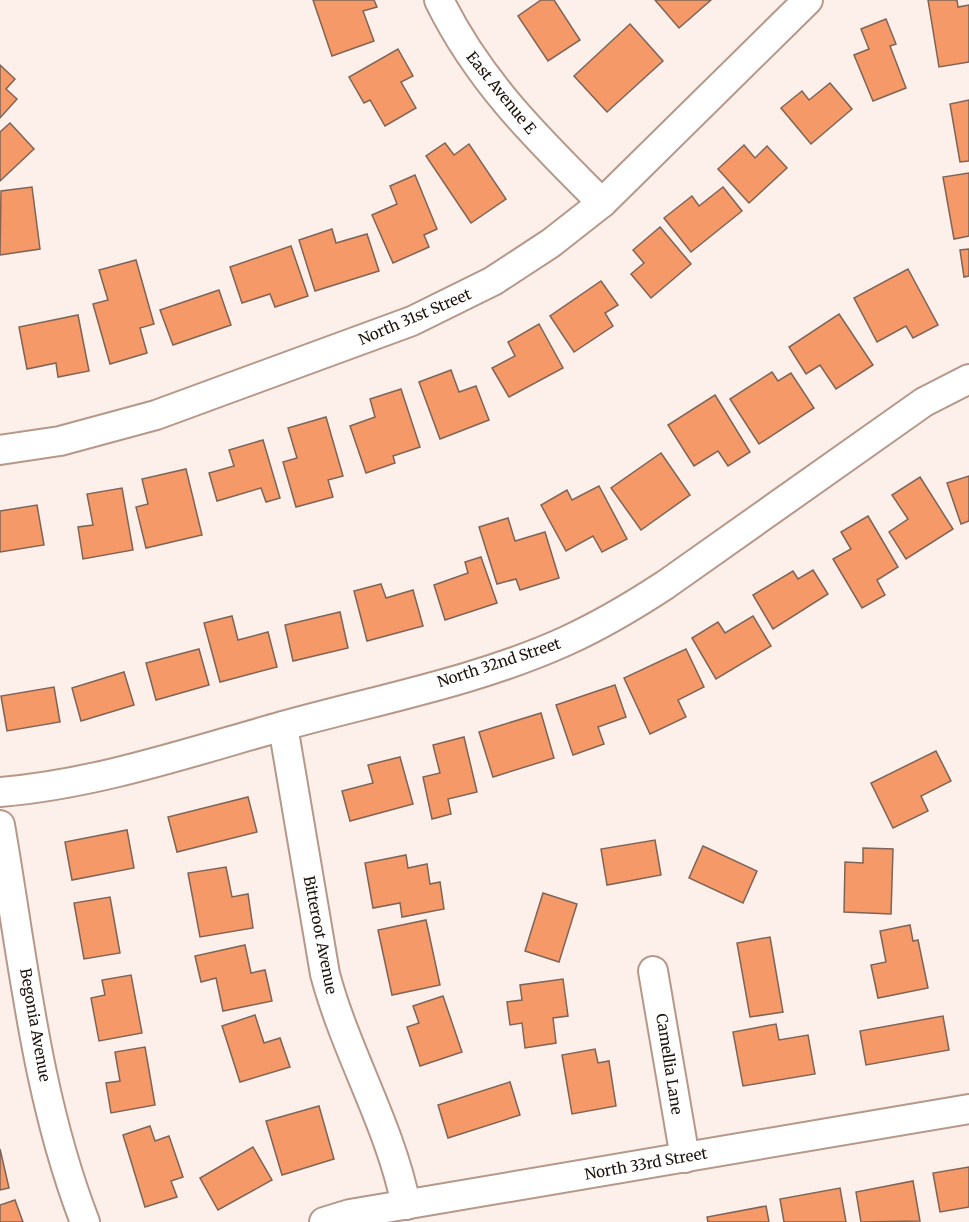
<svg xmlns="http://www.w3.org/2000/svg" width="969" height="1222" font-family="Merriweather,serif">
<style>
.building{fill:#f59968;stroke:#7f6456;stroke-width:1.5}
.lines{fill:none;stroke-linecap:round;stroke-linejoin:round}
.minor-casing{stroke:#b59889;stroke-width:32}
.minor{stroke:#fff;stroke-width:28}
.labels{text-anchor:middle;stroke-width:4.5;stroke-linejoin:round;paint-order:stroke}
.street-label{font-size:15px;fill:#1c120c;stroke:#fff}
</style>
<rect width="100%" height="100%" fill="#fdf0ea"/>
<!-- building -->
<g class="building">
<path d="M313 0H374L377 7 363 11 374 41 332 56Z"/>
<path d="M541 0H554L580 40 548 61 518 16Z"/>
<path d="M655 0H711L679 28Z"/>
<path d="M928 0H957L958 7 969 5V62L939 67Z"/>
<path d="M886 19 896 44 890 46 906 88 873 101 854 55 869 49 861 29Z"/>
<path d="M630 24 663 61 607 112 574 76Z"/>
<path d="M398 49 413 76 401 82 416 108 385 126 370 100 364 103 349 77Z"/>
<path d="M0 65 15 79 6 89 17 99 0 118Z"/>
<path d="M830 83 852 109 811 144 781 108 802 91 809 100Z"/>
<path d="M969 100V161L960 162 950 104Z"/>
<path d="M10 123 34 149 0 181V132Z"/>
<path d="M445 143 454 155 469 144 506 199 471 223 426 156Z"/>
<path d="M744 145 755 158 767 146 787 168 749 203 718 169Z"/>
<path d="M969 173V236L954 239 943 177Z"/>
<path d="M415 175 437 229 424 235 429 247 393 263 372 215 397 204 390 186Z"/>
<path d="M32 187 40 249 0 255 1 191Z"/>
<path d="M723 187 742 211 691 252 664 218 692 196 699 206Z"/>
<path d="M660 227 691 264 651 298 631 274 644 263 633 250Z"/>
<path d="M332 229 336 243 367 234 379 271 315 291 299 240Z"/>
<path d="M291 246 308 296 275 307 270 294 242 303 230 267Z"/>
<path d="M969 249V276L964 277 960 250Z"/>
<path d="M136 260 154 324 140 328 147 353 110 364 93 304 108 300 99 270Z"/>
<path d="M908 269 938 325 913 338 906 326 877 342 854 298Z"/>
<path d="M601 281 618 305 605 313 613 326 574 352 550 316Z"/>
<path d="M219 290 231 325 173 345 160 310Z"/>
<path d="M839 314 873 365 836 389 820 365 806 374 789 347Z"/>
<path d="M78 315 89 371 58 377 56 363 27 369 19 327Z"/>
<path d="M539 324 563 368 509 397 492 368 515 356 508 342Z"/>
<path d="M451 370 459 392 476 386 489 420 440 439 419 382Z"/>
<path d="M772 372 778 381 791 373 814 408 759 444 730 399Z"/>
<path d="M401 389 420 447 393 456 395 463 366 473 350 426 375 417 370 399Z"/>
<path d="M715 395 750 452 728 466 718 451 694 466 668 425Z"/>
<path d="M326 417 343 476 328 480 333 497 296 507 283 462 297 458 288 428Z"/>
<path d="M263 440 280 498 266 502 261 488 217 501 209 473 234 466 229 450Z"/>
<path d="M661 453 690 495 641 530 611 488Z"/>
<path d="M186 469 202 535 146 548 136 507 148 504 142 479Z"/>
<path d="M969 476V521L961 524 947 483Z"/>
<path d="M920 477 953 529 906 559 889 532 908 519 892 495Z"/>
<path d="M599 486 627 539 602 552 593 536 566 551 541 505 567 490 572 500Z"/>
<path d="M122 488 133 550 83 559 78 527 93 525 87 494Z"/>
<path d="M37 505 44 545 0 552V511Z"/>
<path d="M868 516 898 567 877 580 885 595 862 608 833 559 851 549 841 532Z"/>
<path d="M508 518 515 541 545 532 559 578 520 590 516 579 497 584 479 527Z"/>
<path d="M481 557 497 603 445 620 434 585 468 573 465 562Z"/>
<path d="M813 570 828 594 773 629 753 595 793 571 798 579Z"/>
<path d="M381 584 386 598 413 590 423 626 367 641 354 591Z"/>
<path d="M340 612 348 648 293 661 285 625Z"/>
<path d="M232 616 238 640 268 632 277 667 220 682 204 623Z"/>
<path d="M753 616 771 646 716 679 692 638 718 622 725 633Z"/>
<path d="M199 649 209 685 156 700 146 663Z"/>
<path d="M686 649 704 687 678 700 686 717 650 734 624 678Z"/>
<path d="M124 672 134 705 81 721 72 688Z"/>
<path d="M615 685 626 717 598 727 604 744 573 755 556 705Z"/>
<path d="M54 687 60 722 7 731 1 696Z"/>
<path d="M541 713 554 758 493 777 479 732Z"/>
<path d="M464 737 477 792 448 799 451 814 432 819 423 777 440 773 433 745Z"/>
<path d="M936 751 951 781 921 796 928 811 893 828 871 783Z"/>
<path d="M400 757 413 804 350 821 342 791 373 783 368 765Z"/>
<path d="M248 797 257 832 177 852 168 817Z"/>
<path d="M127 830 134 868 72 880 65 842Z"/>
<path d="M655 840 661 875 607 885 601 849Z"/>
<path d="M703 846 757 871 743 903 689 878Z"/>
<path d="M863 848 893 849 891 914 844 912 845 862 863 863Z"/>
<path d="M406 855 408 868 427 864 430 884 440 882 444 909 402 917 400 903 373 908 365 863Z"/>
<path d="M226 867 232 897 248 894 253 928 200 937 188 873Z"/>
<path d="M543 893 577 904 559 962 525 951Z"/>
<path d="M110 897 120 953 84 959 74 903Z"/>
<path d="M426 920 440 985 392 995 378 930Z"/>
<path d="M910 925 913 941 918 940 928 988 878 998 871 965 886 962 880 931Z"/>
<path d="M770 937 783 1012 750 1017 737 943Z"/>
<path d="M245 945 251 973 265 970 272 1001 223 1011 216 978 201 982 195 956Z"/>
<path d="M131 975 142 1033 99 1041 91 998 105 995 102 980Z"/>
<path d="M563 979 568 1016 553 1018 556 1043 525 1048 522 1023 510 1025 507 1002 522 1000 520 985Z"/>
<path d="M443 996 462 1052 420 1066 407 1027 419 1023 413 1006Z"/>
<path d="M255 1015 264 1043 280 1038 290 1067 240 1082 222 1026Z"/>
<path d="M943 1016 949 1050 866 1065 860 1031Z"/>
<path d="M776 1024 779 1040 808 1035 815 1074 743 1086 733 1032Z"/>
<path d="M145 1047 155 1105 111 1113 106 1083 120 1081 115 1052Z"/>
<path d="M595 1049 598 1063 609 1061 616 1106 572 1114 562 1055Z"/>
<path d="M510 1082 520 1115 448 1138 438 1105Z"/>
<path d="M319 1106 334 1159 282 1175 266 1121Z"/>
<path d="M150 1126 155 1141 169 1136 183 1177 171 1181 177 1197 145 1207 123 1135Z"/>
<path d="M253 1147 272 1180 218 1210 200 1178Z"/>
<path d="M0 1149 9 1188 0 1190Z"/>
<path d="M969 1167V1207L940 1212 933 1173Z"/>
<path d="M913 1181 920 1221 861 1222 856 1192Z"/>
<path d="M840 1188 846 1222H784L780 1199Z"/>
<path d="M15 1200 23 1222H0V1205Z"/>
<path d="M766 1206 769 1222H708L707 1217Z"/>
</g>
<g class="lines">
<!-- minor casing -->
<g class="minor-casing">
<g id="minor">
<path d="M439 0C479 82 538 139 602 203"/>
<path d="M0 450 60 441 156 415 412 321 493 281 551 243 602 203 808 0"/>
<path d="M283 726 325 974C346 1053 390 1125 406 1205"/>
<path d="M0 792C97 784 190 752 283 726 376 700 478 681 566 641 601 625 633 606 665 585L924 402 969 379"/>
<path d="M0 825C23 958 36 1096 85 1222"/>
<path d="M653 971 685 1158"/>
<path d="M324 1222 350 1214 969 1109"/>
</g>
</g>
<!-- minor -->
<use href="#minor" class="minor"/>
</g>
<g class="labels">
<!-- street labels -->
<g class="street-label">
<text transform="translate(501 93) rotate(51)" y="5">East Avenue E</text>
<text transform="translate(415 317) rotate(-23)" y="5">North 31st Street</text>
<text transform="translate(499 663) rotate(-18)" y="5">North 32nd Street</text>
<text transform="translate(320 935) rotate(79)" y="5">Bitteroot Avenue</text>
<text transform="translate(35 1025) rotate(80)" y="5">Begonia Avenue</text>
<text transform="translate(669 1064) rotate(81)" y="5">Camellia Lane</text>
<text transform="translate(646 1164) rotate(-10)" y="5">North 33rd Street</text>
</g>
</g>
</svg>
